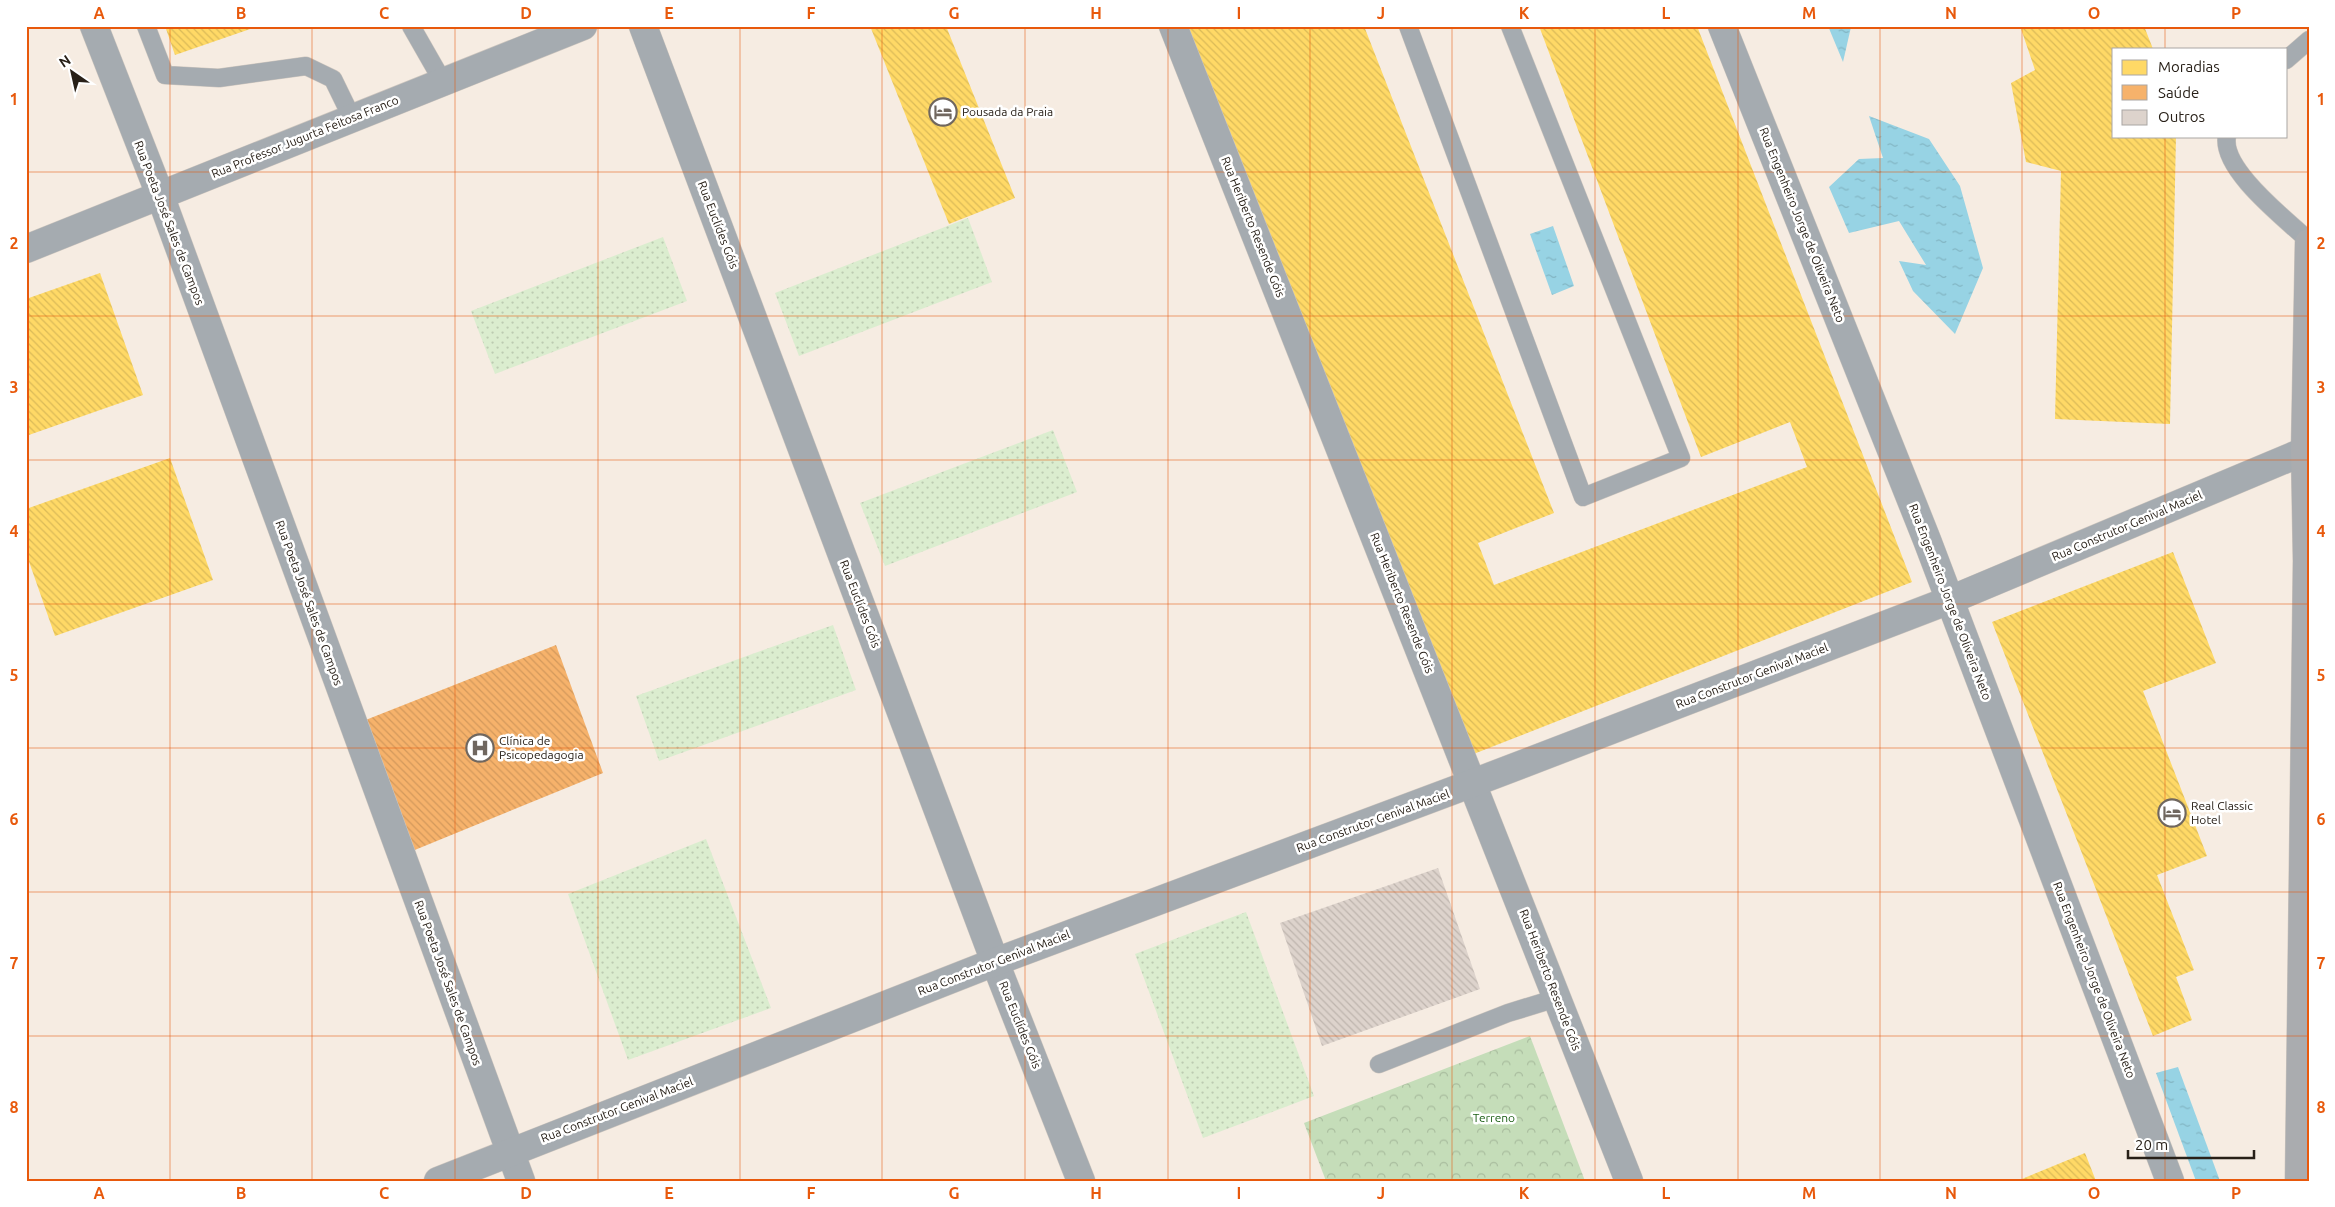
<svg xmlns="http://www.w3.org/2000/svg" width="2335" height="1207" font-family="Ubuntu,sans-serif">
<style>
.grass{fill:url(#grass-dots)}
.forest{fill:url(#forest-crowns)}
.water{fill:url(#water-ripples)}
.homes{fill:url(#homes-back-hatch)}
.health{fill:url(#health-back-hatch)}
.building{fill:url(#building-back-hatch)}
.lines{fill:none;stroke-linecap:round;stroke-linejoin:round}
.lane-casing{stroke:#cfc7bf;stroke-width:19}
.street-casing{stroke:#cfc7bf;stroke-width:29}
.primary-casing{stroke:#cfc7bf;stroke-width:29}
.lane{stroke:#a5abb0;stroke-width:18}
.street{stroke:#a5abb0;stroke-width:28}
.primary{stroke:#aaacaf;stroke-width:28}
.grid{fill:none;stroke:#e8590c;stroke-width:1;stroke-opacity:0.55}
.labels{text-anchor:middle;stroke-width:5;stroke-linejoin:round;paint-order:stroke}
.poi-label{font-size:12px;fill:#282018;stroke:#fff;text-anchor:start}
.street-label{font-size:12px;fill:#282018;stroke:#fff}
.park-label{font-size:12px;fill:#1b5e14;stroke:#fff}
.neatline{fill:none;stroke:#e8590c;stroke-width:2}
.grid-label{font-size:16px;text-anchor:middle;font-weight:bold;fill:#e8590c}
</style>
<defs>
<pattern id="grass-dots" width="8" height="8" patternUnits="userSpaceOnUse" patternTransform="scale(1.25)"><rect width="8" height="8" fill="#dbedcf"/><path d="M2 2h.1M6 6h.1" fill="none" stroke="#bccbb1" stroke-width="1.8" stroke-linecap="round"/></pattern>
<pattern id="forest-crowns" width="20" height="18" patternUnits="userSpaceOnUse" patternTransform="scale(1.25)"><rect width="20" height="18" fill="#c5ddb9"/><path d="M2 6a3 3 0 1 1 6 0M12 15a3 3 0 1 1 6 0" fill="none" stroke="#a9bd9e"/></pattern>
<pattern id="water-ripples" width="26" height="14" patternUnits="userSpaceOnUse" patternTransform="scale(1.25)"><rect width="26" height="14" fill="#97d3e4"/><path d="M2 4q2-2 4 0t4 0M15 11q2-2 4 0t4 0" fill="none" stroke="#82b5c3"/></pattern>
<pattern id="homes-back-hatch" width="6" height="6" patternUnits="userSpaceOnUse" patternTransform="scale(1.25)"><rect width="6" height="6" fill="#ffd966"/><path d="M-1 5l2 2M0 0l6 6M5-1l2 2" fill="none" stroke="#dbba58"/></pattern>
<pattern id="health-back-hatch" width="6" height="6" patternUnits="userSpaceOnUse" patternTransform="scale(1.25)"><rect width="6" height="6" fill="#f6b26b"/><path d="M-1 5l2 2M0 0l6 6M5-1l2 2" fill="none" stroke="#d3995c"/></pattern>
<pattern id="building-back-hatch" width="6" height="6" patternUnits="userSpaceOnUse" patternTransform="scale(1.25)"><rect width="6" height="6" fill="#ddd3cc"/><path d="M-1 5l2 2M0 0l6 6M5-1l2 2" fill="none" stroke="#beb5ae"/></pattern>
</defs>
<rect width="100%" height="100%" fill="#f6ece2"/>
<!-- grass -->
<g class="grass">
<path d="M968 218 992 282 799 356 775 293Z"/>
<path d="M663 237 687 301 495 374 471 311Z"/>
<path d="M1053 430 1077 492 885 566 860 503Z"/>
<path d="M833 625 856 690 659 761 636 696Z"/>
<path d="M706 839 771 1008 628 1060 568 894Z"/>
<path d="M1246 912 1314 1096 1203 1138 1135 954Z"/>
</g>
<!-- forest -->
<path class="forest" d="M1530 1036 1585 1181H1326L1304 1123Z"/>
<!-- water -->
<g class="water">
<path d="M1828 26 1851 27 1843 62Z"/>
<path d="M1869 116 1929 139 1960 186 1983 268 1955 334 1913 291 1899 261 1926 265 1899 221 1849 233 1829 187 1859 159 1883 158Z"/>
<path d="M1553 226 1574 286 1552 295 1530 234Z"/>
<path d="M2178 1067 2220 1181H2196L2156 1073Z"/>
</g>
<!-- homes -->
<g class="homes">
<path d="M165 26H256V27L175 55Z"/>
<path d="M870 26H946L1015 198 949 224Z"/>
<path d="M1188 26H1364L1554 513 1478 543 1494 585 1807 467 1790 422 1701 457 1539 26H1697L1912 582 1471 755Z"/>
<path d="M2020 26H2144L2153 49H2114V136H2176L2170 424 2055 419 2061 171 2026 162 2011 83 2035 70Z"/>
<path d="M100 273 143 395 26 436V299Z"/>
<path d="M170 458 213 580 55 636 26 553V509Z"/>
<path d="M2173 552 2216 663 2143 691 2207 856 2157 875 2194 970 2176 977 2192 1020 2153 1036 1992 622Z"/>
<path d="M2085 1153 2096 1181H2017Z"/>
</g>
<!-- health -->
<path class="health" d="M556 645 603 773 405 854 358 723Z"/>
<!-- building -->
<path class="building" d="M1438 868 1480 989 1322 1046 1280 923Z"/>
<g class="lines">
<!-- lane casing -->
<g class="lane-casing">
<g id="lane">
<path d="M146 26 165 75 219 78 306 66 333 79 352 118"/>
<path d="M411 26 443 82"/>
<path d="M1408 26 1583 497 1681 458 1510 26"/>
<path d="M2286 60 2309 40"/>
<path d="M2227 136C2220 169 2287 220 2309 241"/>
<path d="M1379 1064 1508 1013 1557 998"/>
</g>
</g>
<!-- street casing -->
<g class="street-casing">
<g id="street">
<path d="M94 26 160 195 521 1181"/>
<path d="M643 26 995 962 1081 1181"/>
<path d="M1173 26 1629 1181"/>
<path d="M1722 26 1927 540 2170 1181"/>
<path d="M26 249 583 26"/>
<path d="M438 1181 995 962 1473 783 1950 600 2305 451"/>
</g>
</g>
<!-- primary casing -->
<g class="primary-casing">
<path id="primary" d="M2299 1181 2307 561 2305 451 2309 243"/>
</g>
<!-- lane -->
<use href="#lane" class="lane"/>
<!-- street -->
<use href="#street" class="street"/>
<!-- primary -->
<use href="#primary" class="primary"/>
</g>
<!-- grid -->
<path class="grid" d="M170 26V1181M312 26V1181M455 26V1181M598 26V1181M740 26V1181M882 26V1181M1025 26V1181M1168 26V1181M1310 26V1181M1452 26V1181M1595 26V1181M1738 26V1181M1880 26V1181M2022 26V1181M2165 26V49M2165 136V1181M26 172H2309M26 316H2309M26 460H2309M26 604H2309M26 748H2309M26 892H2309M26 1036H2309"/>
<!-- icons -->
<defs>
<g id="hotel-ring" transform="scale(1.4375)"><circle r="9.5" fill="#fff" stroke="#70675f" stroke-width="1.5"/><path d="M-6-4.5h1.5V1H6V5H4.5V3h-9V5H-6ZM-4 0a1.8 1.8 0 1 1 3.6 0ZM.5 0V-2.5h3Q6-2.5 6 0Z" fill="#70675f"/></g>
<g id="hospital-ring" transform="scale(1.4375)"><circle r="9.5" fill="#fff" stroke="#70675f" stroke-width="1.5"/><path d="M-5-5h3v3.5h4V-5h3V5h-3V1.5h-4V5h-3Z" fill="#70675f"/></g>
</defs>
<g fill-rule="evenodd">
<use href="#hotel-ring" x="943" y="112"/>
<use href="#hospital-ring" x="480" y="748"/>
<use href="#hotel-ring" x="2172" y="813"/>
</g>
<g class="labels">
<!-- poi labels -->
<g class="poi-label">
<text x="962" y="116">Pousada da Praia</text>
<text x="499" y="745">Clínica de<tspan x="499" dy="14">Psicopedagogia</tspan></text>
<text x="2191" y="810">Real Classic<tspan x="2191" dy="14">Hotel</tspan></text>
</g>
<!-- street labels -->
<g class="street-label">
<text transform="translate(305 137) rotate(-22)" y="4">Rua Professor Jugurta Feitosa Franco</text>
<text transform="translate(169 223) rotate(69)" y="4">Rua Poeta José Sales de Campos</text>
<text transform="translate(718 225) rotate(69)" y="4">Rua Euclídes Góis</text>
<text transform="translate(1802 225) rotate(68)" y="4">Rua Engenheiro Jorge de Oliveira Neto</text>
<text transform="translate(1253 227) rotate(68)" y="4">Rua Heriberto Resende Góis</text>
<text transform="translate(2127 526) rotate(-23)" y="4">Rua Construtor Genival Maciel</text>
<text transform="translate(1950 602) rotate(69)" y="4">Rua Engenheiro Jorge de Oliveira Neto</text>
<text transform="translate(309 603) rotate(70)" y="4">Rua Poeta José Sales de Campos</text>
<text transform="translate(1402 603) rotate(68)" y="4">Rua Heriberto Resende Góis</text>
<text transform="translate(860 604) rotate(69)" y="4">Rua Euclídes Góis</text>
<text transform="translate(1752 676) rotate(-21)" y="4">Rua Construtor Genival Maciel</text>
<text transform="translate(1373 821) rotate(-20)" y="4">Rua Construtor Genival Maciel</text>
<text transform="translate(994 963) rotate(-21)" y="4">Rua Construtor Genival Maciel</text>
<text transform="translate(1550 980) rotate(69)" y="4">Rua Heriberto Resende Góis</text>
<text transform="translate(2094 980) rotate(69)" y="4">Rua Engenheiro Jorge de Oliveira Neto</text>
<text transform="translate(448 983) rotate(70)" y="4">Rua Poeta José Sales de Campos</text>
<text transform="translate(1020 1025) rotate(68)" y="4">Rua Euclídes Góis</text>
<text transform="translate(617 1110) rotate(-21)" y="4">Rua Construtor Genival Maciel</text>
</g>
<!-- park labels -->
<g class="park-label">
<text x="1494" y="1122">Terreno</text>
</g>
</g>
<!-- border -->
<rect width="2335" height="1207" fill="none" stroke="#ffffff" stroke-width="55"/>
<!-- legend -->
<rect x="2112" y="48" width="175" height="90" fill="#ffffff" stroke="#a9a6a3"/>
<rect x="2122" y="60" width="25" height="15" fill="#ffd966" stroke="#a9a6a3"/>
<text x="2158" y="72" font-size="15" fill="#282018">Moradias</text>
<rect x="2122" y="85" width="25" height="15" fill="#f6b26b" stroke="#a9a6a3"/>
<text x="2158" y="98" font-size="15" fill="#282018">Saúde</text>
<rect x="2122" y="110" width="25" height="15" fill="#ddd3cc" stroke="#a9a6a3"/>
<text x="2158" y="122" font-size="15" fill="#282018">Outros</text>
<!-- north arrow -->
<g transform="translate(72 72) rotate(326)" stroke="#ffffff" stroke-width="4" paint-order="stroke">
<path d="M0-4L9 19L0 12L-9 19Z" fill="#282018"/>
<text y="-8" font-size="14" font-weight="bold" text-anchor="middle" fill="#282018">N</text>
</g>
<!-- scale -->
<path d="M2128 1150v8h126v-8" fill="none" stroke="#282018" stroke-width="2.5"/>
<text x="2135" y="1150" font-size="15" fill="#282018" stroke="#ffffff" stroke-width="4" paint-order="stroke">20 m</text>
<rect x="28" y="28" width="2280" height="1152" class="neatline"/>
<g class="grid-label">
<text x="99" y="19">A</text>
<text x="241" y="19">B</text>
<text x="384" y="19">C</text>
<text x="526" y="19">D</text>
<text x="669" y="19">E</text>
<text x="811" y="19">F</text>
<text x="954" y="19">G</text>
<text x="1096" y="19">H</text>
<text x="1239" y="19">I</text>
<text x="1381" y="19">J</text>
<text x="1524" y="19">K</text>
<text x="1666" y="19">L</text>
<text x="1809" y="19">M</text>
<text x="1951" y="19">N</text>
<text x="2094" y="19">O</text>
<text x="2236" y="19">P</text>
<text x="14" y="105">1</text>
<text x="2321" y="105">1</text>
<text x="14" y="249">2</text>
<text x="2321" y="249">2</text>
<text x="14" y="393">3</text>
<text x="2321" y="393">3</text>
<text x="14" y="537">4</text>
<text x="2321" y="537">4</text>
<text x="14" y="681">5</text>
<text x="2321" y="681">5</text>
<text x="14" y="825">6</text>
<text x="2321" y="825">6</text>
<text x="14" y="969">7</text>
<text x="2321" y="969">7</text>
<text x="14" y="1113">8</text>
<text x="2321" y="1113">8</text>
<text x="99" y="1199">A</text>
<text x="241" y="1199">B</text>
<text x="384" y="1199">C</text>
<text x="526" y="1199">D</text>
<text x="669" y="1199">E</text>
<text x="811" y="1199">F</text>
<text x="954" y="1199">G</text>
<text x="1096" y="1199">H</text>
<text x="1239" y="1199">I</text>
<text x="1381" y="1199">J</text>
<text x="1524" y="1199">K</text>
<text x="1666" y="1199">L</text>
<text x="1809" y="1199">M</text>
<text x="1951" y="1199">N</text>
<text x="2094" y="1199">O</text>
<text x="2236" y="1199">P</text>
</g>
</svg>
